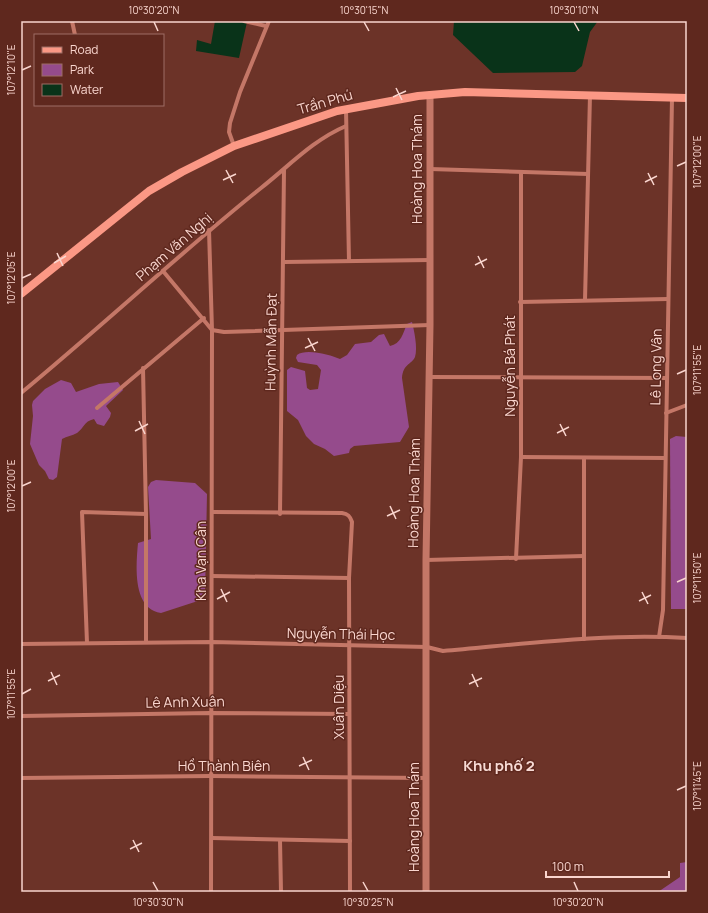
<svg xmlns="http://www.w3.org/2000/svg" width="708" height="913" font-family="Manrope,sans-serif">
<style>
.green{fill:#954b8c}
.water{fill:#093319}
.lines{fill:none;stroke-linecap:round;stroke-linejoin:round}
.minor{stroke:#c47767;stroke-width:4}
.tertiary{stroke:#c47767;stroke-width:7}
.secondary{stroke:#fb9885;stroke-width:8}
.ticks{fill:none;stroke:#f9d5ce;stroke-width:1.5}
.labels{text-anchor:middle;stroke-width:3;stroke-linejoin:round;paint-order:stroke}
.street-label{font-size:14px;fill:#f9d5ce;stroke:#5f281e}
.neighbourhood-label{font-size:15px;font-weight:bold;fill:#f8dbd5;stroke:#5f281e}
.neatline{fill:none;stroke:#f9d5ce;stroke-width:1.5}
.ticks-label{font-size:10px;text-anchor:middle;fill:#f9d5ce}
</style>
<rect width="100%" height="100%" fill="#6c3328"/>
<!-- green -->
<g class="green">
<path d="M412 322C414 330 418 348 415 357 411 365 403 364 402 378L409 427 400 442 354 446 350 449 349 453 334 456 325 449 314 444 306 436 298 420 287 411V370L291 367 305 371 307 388 310 390 318 389 321 370 317 365 298 362 296 358 297 355C306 348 331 355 340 359L347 355 355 344 371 342 379 335 384 334 390 346C401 344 403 333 407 324Z"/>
<path d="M61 380 71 383 76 392 99 384 118 382 123 390 106 406 111 413 110 417 104 426 97 424 94 419C83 422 85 427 77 433 72 436 67 436 62 439L57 477 53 480 49 479 45 471 39 465 30 444 33 416 32 405 33 401 45 389Z"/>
<path d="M676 436 687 437V609H671L670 439Z"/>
<path d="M156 480 195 483 207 494 205 595 204 599 161 613C132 609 136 565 138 543L151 539 148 487 151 482Z"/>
<path d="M687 862V892H658L680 877V863Z"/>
</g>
<!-- water -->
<g class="water">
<path d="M215 21 247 22 239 58 196 51 197 40 211 44Z"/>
<path d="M454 21H598L590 32 582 66 575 72 493 73 453 35Z"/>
</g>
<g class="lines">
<!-- minor -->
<g class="minor">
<path d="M72 21 75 35"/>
<path d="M244 21 266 26"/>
<path d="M346 109 349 261"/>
<path d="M234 146 229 132 230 123 240 92 269 21"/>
<path d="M430 169 588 174"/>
<path d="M209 230 212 330 211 892"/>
<path d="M284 262 430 260"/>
<path d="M163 271 212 330 224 332 430 325"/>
<path d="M585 300 590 95"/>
<path d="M520 302 668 299"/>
<path d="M143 368 146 514V642"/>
<path d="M429 377 667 378"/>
<path d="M21 393C102 326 179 254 261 188 289 166 313 140 346 126"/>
<path d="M97 408 204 318"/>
<path d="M666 413 687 405"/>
<path d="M521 457 665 458"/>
<path d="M584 459V639"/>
<path d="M212 512 342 513C348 514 350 516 352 522L349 578 350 892"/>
<path d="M280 514 284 170"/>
<path d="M516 559 521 457V172"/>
<path d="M426 560 584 556"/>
<path d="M212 576 349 578"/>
<path d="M659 637 663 610 672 98"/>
<path d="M87 643 82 512 146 514"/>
<path d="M21 644 212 642 427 647 443 651C524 644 606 633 687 638"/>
<path d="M21 716 210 713 349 714"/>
<path d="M21 778 211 776 427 778"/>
<path d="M212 838 350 841"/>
<path d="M280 840 281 892"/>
</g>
<!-- tertiary -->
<path class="tertiary" d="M426 892V560L430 325V95"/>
<!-- secondary -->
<path class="secondary" d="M21 294 124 211 149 191 182 172 234 146 337 111 418 96 465 92 687 98"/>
</g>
<!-- ticks -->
<path class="ticks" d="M154 22 158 31M364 22 369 31M574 22 579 31M22 70 31 66M396 88 402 100M393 97 406 91M677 166 686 162M226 170 233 183M648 173 654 185M223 180 236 174M645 182 657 176M57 253 63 266M478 256 484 268M54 263 66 256M475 265 487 259M22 278 31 274M308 338 315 351M305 348 318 342M677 374 686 370M139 421 145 434M560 424 566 436M135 431 148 424M557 433 569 427M22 486 31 482M390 506 396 519M387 516 400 510M677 582 686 578M221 589 227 602M642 592 648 604M217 599 230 592M639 601 651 595M51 672 57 685M472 674 478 687M48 681 60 675M469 684 482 678M22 694 31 689M303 757 309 770M299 766 312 760M677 790 686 786M133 840 139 852M130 849 142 843M153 882 158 891M363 882 368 891M574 882 578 891"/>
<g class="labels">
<!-- street labels -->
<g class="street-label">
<text transform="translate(325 102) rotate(-16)" y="5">Trần Phú</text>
<text transform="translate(417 169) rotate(-90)" y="5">Hoàng Hoa Thám</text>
<text transform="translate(174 247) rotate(-41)" y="5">Phạm Văn Nghị</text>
<text transform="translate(271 342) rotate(-89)" y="5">Huỳnh Mẫn Đạt</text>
<text transform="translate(510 366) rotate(-90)" y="5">Nguyễn Bá Phát</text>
<text transform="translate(656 367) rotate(-89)" y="5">Lê Long Vân</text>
<text transform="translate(414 493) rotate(-89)" y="5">Hoàng Hoa Thám</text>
<text transform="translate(201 561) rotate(-90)" y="5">Kha Vạn Cân</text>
<text transform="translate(341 634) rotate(1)" y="5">Nguyễn Thái Học</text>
<text transform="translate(185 702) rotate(-1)" y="5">Lê Anh Xuân</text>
<text transform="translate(339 707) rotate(-90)" y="5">Xuân Diệu</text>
<text x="224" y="771">Hồ Thành Biên</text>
<text transform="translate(414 817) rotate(-90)" y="5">Hoàng Hoa Thám</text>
</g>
<!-- neighbourhood labels -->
<g class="neighbourhood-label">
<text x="499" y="771">Khu phố 2</text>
</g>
</g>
<!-- border -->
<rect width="708" height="913" fill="none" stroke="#5f281e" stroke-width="44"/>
<!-- legend -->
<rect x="34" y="34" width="130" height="72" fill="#5f281e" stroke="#9d6d64"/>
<rect x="42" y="47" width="20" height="6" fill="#fb9885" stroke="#9d6d64"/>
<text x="70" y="54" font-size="12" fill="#f9d5ce">Road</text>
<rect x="42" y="64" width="20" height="12" fill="#954b8c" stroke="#9d6d64"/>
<text x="70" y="74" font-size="12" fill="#f9d5ce">Park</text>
<rect x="42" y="84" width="20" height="12" fill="#093319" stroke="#9d6d64"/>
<text x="70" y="94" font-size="12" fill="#f9d5ce">Water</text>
<!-- scale -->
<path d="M546 871v6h123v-6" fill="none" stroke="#f9d5ce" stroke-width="2"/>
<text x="552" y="871" font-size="12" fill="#f9d5ce" stroke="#5f281e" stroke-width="3" paint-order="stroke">100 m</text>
<rect x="22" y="22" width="664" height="869" class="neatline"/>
<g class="ticks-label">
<text x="154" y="14">10°30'20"N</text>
<text x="364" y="14">10°30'15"N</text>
<text x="574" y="14">10°30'10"N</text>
<text transform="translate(11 70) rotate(-90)" y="4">107°12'10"E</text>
<text transform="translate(697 162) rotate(-90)" y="4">107°12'00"E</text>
<text transform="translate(11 278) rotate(-90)" y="4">107°12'05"E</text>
<text transform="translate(697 370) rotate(-90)" y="4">107°11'55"E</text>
<text transform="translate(11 486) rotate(-90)" y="4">107°12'00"E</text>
<text transform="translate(697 578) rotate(-90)" y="4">107°11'50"E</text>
<text transform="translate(11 694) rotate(-90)" y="4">107°11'55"E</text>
<text transform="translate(697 786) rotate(-90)" y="4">107°11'45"E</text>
<text x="158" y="906">10°30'30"N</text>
<text x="368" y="906">10°30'25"N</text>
<text x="578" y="906">10°30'20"N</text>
</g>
</svg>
